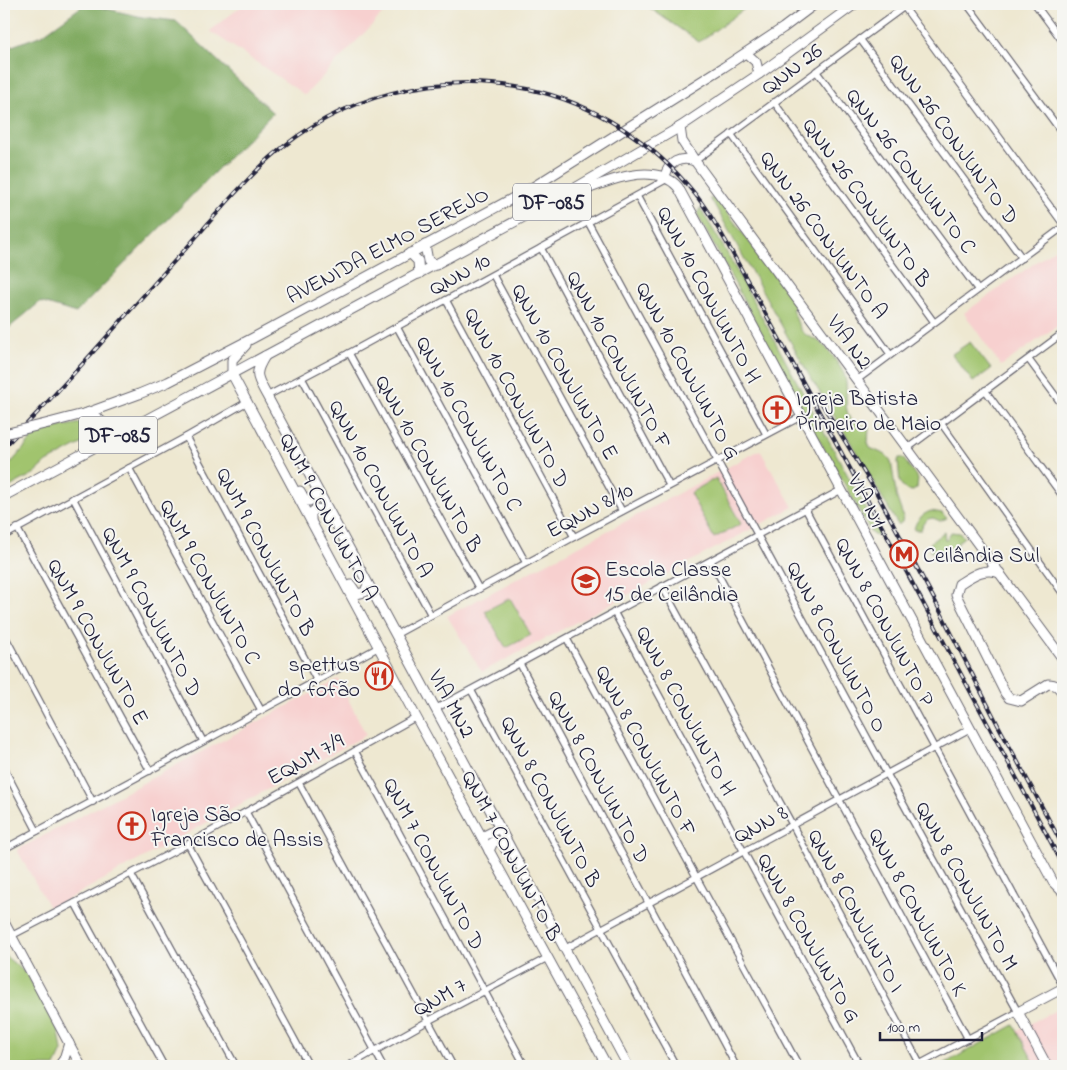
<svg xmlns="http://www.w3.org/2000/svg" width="1067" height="1070" font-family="'Indie Flower',sans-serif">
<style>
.built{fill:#f7d0cf}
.green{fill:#a1c46e;stroke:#627354}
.forest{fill:#80aa61;stroke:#51664e}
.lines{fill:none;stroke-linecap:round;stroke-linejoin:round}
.street-casing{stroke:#696770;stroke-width:8}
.secondary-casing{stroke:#696770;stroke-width:11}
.primary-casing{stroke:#696770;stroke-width:11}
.street{stroke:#fff;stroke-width:5.5}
.secondary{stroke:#fff;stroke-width:9}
.primary{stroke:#fff;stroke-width:9}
.rail-casing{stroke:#22223b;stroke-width:4}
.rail{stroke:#f6f6f2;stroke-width:2;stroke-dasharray:5.5;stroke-linecap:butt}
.primary-bridge-casing{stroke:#696770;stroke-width:11;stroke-linecap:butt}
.primary-bridge{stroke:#fff;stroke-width:9}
.labels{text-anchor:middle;stroke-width:4;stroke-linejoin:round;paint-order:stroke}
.shield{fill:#f6f6f2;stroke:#626272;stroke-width:1}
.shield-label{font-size:21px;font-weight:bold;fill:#22223b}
.street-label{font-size:22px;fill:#22223b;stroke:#f6f6f2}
.poi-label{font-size:22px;fill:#22223b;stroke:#f6f6f2;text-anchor:start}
</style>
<rect width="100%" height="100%" fill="#f6f6f2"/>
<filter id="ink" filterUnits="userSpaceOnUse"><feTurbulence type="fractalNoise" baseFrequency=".02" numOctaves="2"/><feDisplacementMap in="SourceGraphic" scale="10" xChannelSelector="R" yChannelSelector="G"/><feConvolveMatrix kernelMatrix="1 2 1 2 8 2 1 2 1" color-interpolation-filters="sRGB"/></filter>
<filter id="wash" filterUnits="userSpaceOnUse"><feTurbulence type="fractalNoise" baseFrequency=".0096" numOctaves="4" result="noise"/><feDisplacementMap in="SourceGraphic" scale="20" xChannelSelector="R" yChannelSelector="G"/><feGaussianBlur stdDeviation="1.12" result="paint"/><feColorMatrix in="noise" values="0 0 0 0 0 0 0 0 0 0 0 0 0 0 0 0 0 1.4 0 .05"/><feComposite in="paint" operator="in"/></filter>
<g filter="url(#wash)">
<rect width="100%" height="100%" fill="#eee8d1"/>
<!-- built -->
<g class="built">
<path d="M244 4H392L305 95 210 31Z"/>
<path d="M1063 243V322L1001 366 964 313Z"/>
<path d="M760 450 793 507 482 672 447 616Z"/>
<path d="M338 679 366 735 50 909 17 850Z"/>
<path d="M1062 1007 1063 1010V1066H948Z"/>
</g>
<!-- green -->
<g class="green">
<path d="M644 4H751L699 42Z"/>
<path d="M713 198 718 200 797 306 792 309C796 316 797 324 801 330 806 337 815 338 821 343 827 347 841 367 844 374 852 395 834 422 869 427L868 443 870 448 886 455 891 461 897 499 903 516 902 522 898 525 851 443 809 375 714 204 709 199Z"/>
<path d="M700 208 726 251 872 520 875 522 880 534 876 536 872 534 834 465H833L697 214Z"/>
<path d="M970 342 991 369 973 382 952 354Z"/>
<path d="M93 421 101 427 98 435 47 462 35 473 4 490V469L11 463 30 441 27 435 64 426Z"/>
<path d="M899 458H903L918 479 917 488 913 491 906 490 900 483 898 461Z"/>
<path d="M716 478 741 524 714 538 690 493Z"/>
<path d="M931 511 942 513 947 518 940 521 933 518 928 519 923 524 921 530H914C915 521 922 514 931 511Z"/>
<path d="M944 532 945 540H947L951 532 960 533 964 537 958 542 956 553 950 556 932 552 930 551 931 542Z"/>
<path d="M510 598 531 635 506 648 485 611Z"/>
<path d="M4 955 27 974 59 1032 62 1051 55 1066H4Z"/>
<path d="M1014 1025 1036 1066H940Z"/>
</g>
<!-- forest -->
<path class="forest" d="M85 4 142 17 176 21 273 113 76 313 40 302 4 332V49L42 35Z"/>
</g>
<g filter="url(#ink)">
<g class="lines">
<!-- street casing -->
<g class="street-casing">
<g id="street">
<path d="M967 4 1063 134"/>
<path d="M1035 4 1063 42"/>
<path d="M904 7 1063 224"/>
<path d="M860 39 1022 258"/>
<path d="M816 71 978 290"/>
<path d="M774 102 934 322"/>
<path d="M731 134 890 354"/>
<path d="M695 161 908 4"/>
<path d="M637 196 766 434"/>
<path d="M588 222 887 774 1018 1012 916 1066"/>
<path d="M541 248 669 485"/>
<path d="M493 275 622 511"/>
<path d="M446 300 574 537"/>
<path d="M397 327 526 563"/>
<path d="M349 353 479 589"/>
<path d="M1029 360 1063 406"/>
<path d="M302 378 431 615"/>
<path d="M857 380 1063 227"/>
<path d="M985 390 1063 497"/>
<path d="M267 396 349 353 667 179"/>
<path d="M941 423 1063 594"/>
<path d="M186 437 317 681"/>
<path d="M908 448 1063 333"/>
<path d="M129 468 261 710"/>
<path d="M73 498 203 741"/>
<path d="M806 510 1063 986"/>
<path d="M17 528 150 771"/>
<path d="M4 536 186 437 247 402"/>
<path d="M711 561 968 1039"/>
<path d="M662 586 793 826 920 1064"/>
<path d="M614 612 860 1066"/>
<path d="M4 634 93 802"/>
<path d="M395 635 574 537 802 416"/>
<path d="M567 639 799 1066"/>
<path d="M520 664 736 1066"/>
<path d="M471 690 676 1066"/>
<path d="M435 709 841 490"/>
<path d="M355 751 525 1066"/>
<path d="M4 768 37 831"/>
<path d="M299 783 453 1066"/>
<path d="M246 812 383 1066"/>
<path d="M188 844 309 1066"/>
<path d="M4 849 379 647"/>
<path d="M131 874 236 1066"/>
<path d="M75 903 164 1066"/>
<path d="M11 936 188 844 416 717"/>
<path d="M566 948 971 728"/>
<path d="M348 1066 428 1021 547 958"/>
</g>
</g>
<!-- secondary casing -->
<g class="secondary-casing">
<g id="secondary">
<path d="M680 127 682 141 695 161 1063 659"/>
<path d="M665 177C668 162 680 156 695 161"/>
<path d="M558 201C590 189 650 156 678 187L1053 882 1063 892"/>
<path d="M265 356C253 375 257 377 267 396L628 1066"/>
<path d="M232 374 416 717 607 1066"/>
<path d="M300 491 304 498 309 501 316 497 317 490"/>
<path d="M311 520V513L316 509 322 510 327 519"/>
<path d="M1000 573C984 567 973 575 959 584L956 595 1005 693 1009 698 1021 701 1048 684C1056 684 1059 687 1063 694"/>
<path d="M351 585 357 594 365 592 368 584"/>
<path d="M482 837 500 828"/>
<path d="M489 851 493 842 501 841 506 850"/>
<path d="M4 922 81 1066"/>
<path d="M59 1066 64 1059 69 1043"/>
<path d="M1047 1066 1018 1012 1063 988"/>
</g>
</g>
<!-- primary casing -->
<g class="primary-casing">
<g id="primary">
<path d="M746 53 756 62 759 74"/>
<path d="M425 245 428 261 436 265"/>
<path d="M410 253 418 261 419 274"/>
<path d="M232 374V360L246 345"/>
<path d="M87 413C105 420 108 425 101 444"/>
<path d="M49 423 87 413 139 394 168 382 253 338 530 189 724 67 783 28 815 4"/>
<path d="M4 496 546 205 680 127 759 74 855 4"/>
</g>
</g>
<!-- street -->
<use href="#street" class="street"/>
<!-- secondary -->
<use href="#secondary" class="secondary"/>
<!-- primary -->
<use href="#primary" class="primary"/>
<!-- rail casing -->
<g class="rail-casing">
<g id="rail">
<path d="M816 394 875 490 934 599 998 725 1063 846"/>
<path d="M4 447C66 386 122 318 181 254 210 222 238 187 270 158 340 95 437 71 528 89 594 103 653 142 695 194 708 210 718 228 728 245L899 558 1063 865"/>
</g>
</g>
<!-- rail -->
<use href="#rail" class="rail"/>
<!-- primary-bridge casing -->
<g class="primary-bridge-casing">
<path id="primary-bridge" d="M4 434 49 423"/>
</g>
<!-- primary-bridge -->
<use href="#primary-bridge" class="primary-bridge"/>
</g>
</g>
<!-- icons -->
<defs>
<g id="church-ring" transform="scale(1.4375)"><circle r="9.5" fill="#f6f6f2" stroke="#c8321e" stroke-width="1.5"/><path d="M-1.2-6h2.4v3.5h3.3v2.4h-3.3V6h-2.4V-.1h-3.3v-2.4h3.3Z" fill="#c8321e"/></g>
<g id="metro-ring" transform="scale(1.4375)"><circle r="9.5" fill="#f6f6f2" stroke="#c8321e" stroke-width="1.5"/><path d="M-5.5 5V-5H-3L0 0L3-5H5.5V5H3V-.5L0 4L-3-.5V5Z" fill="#c8321e"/></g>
<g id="school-ring" transform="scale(1.4375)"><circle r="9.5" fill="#f6f6f2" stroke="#c8321e" stroke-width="1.5"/><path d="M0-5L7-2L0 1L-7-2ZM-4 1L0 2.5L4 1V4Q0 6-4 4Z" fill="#c8321e"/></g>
<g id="restaurant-ring" transform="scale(1.4375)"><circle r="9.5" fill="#f6f6f2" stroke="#c8321e" stroke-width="1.5"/><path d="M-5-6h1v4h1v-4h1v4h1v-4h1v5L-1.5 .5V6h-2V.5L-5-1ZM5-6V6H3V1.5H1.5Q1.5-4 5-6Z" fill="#c8321e"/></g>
</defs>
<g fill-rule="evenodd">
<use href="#church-ring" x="777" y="410"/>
<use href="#metro-ring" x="904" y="554"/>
<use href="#school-ring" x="586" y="581"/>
<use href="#restaurant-ring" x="379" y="676"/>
<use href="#church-ring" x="132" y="826"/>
</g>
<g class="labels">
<!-- shield labels -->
<g class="shield">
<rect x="513" y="183.5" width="78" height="37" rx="4"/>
<rect x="79" y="416.5" width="78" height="37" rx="4"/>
</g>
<g class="shield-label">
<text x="552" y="209">DF-085</text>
<text x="118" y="442">DF-085</text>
</g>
<!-- street labels -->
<g class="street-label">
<text transform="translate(791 68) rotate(-37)" y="8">QNN 26</text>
<text transform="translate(955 138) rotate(54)" y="8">QNN 26 CONJUNTO D</text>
<text transform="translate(912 170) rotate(53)" y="8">QNN 26 CONJUNTO C</text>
<text transform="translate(868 202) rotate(54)" y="8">QNN 26 CONJUNTO B</text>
<text transform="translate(825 234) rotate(54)" y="8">QNN 26 CONJUNTO A</text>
<text transform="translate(387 244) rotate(-28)" y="8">AVENIDA ELMO SEREJO</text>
<text transform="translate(459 273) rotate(-29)" y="8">QNN 10</text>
<text transform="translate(710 294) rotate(62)" y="8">QNN 10 CONJUNTO H</text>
<text transform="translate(851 341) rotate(54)" y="8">VIA N2</text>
<text transform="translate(620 359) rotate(62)" y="8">QNN 10 CONJUNTO F</text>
<text transform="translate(689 370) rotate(62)" y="8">QNN 10 CONJUNTO G</text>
<text transform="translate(566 371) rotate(61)" y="8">QNN 10 CONJUNTO E</text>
<text transform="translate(518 397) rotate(62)" y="8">QNN 10 CONJUNTO D</text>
<text transform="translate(470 423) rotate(61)" y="8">QNN 10 CONJUNTO C</text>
<text transform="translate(430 463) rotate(61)" y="8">QNN 10 CONJUNTO B</text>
<text transform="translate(382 488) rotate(62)" y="8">QNN 10 CONJUNTO A</text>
<text transform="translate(868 500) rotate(62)" y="8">VIA N1</text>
<text transform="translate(589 509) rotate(-28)" y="8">EQNN 8/10</text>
<text transform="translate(330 516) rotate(62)" y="8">QNM 9 CONJUNTO A</text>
<text transform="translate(267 551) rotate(62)" y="8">QNM 9 CONJUNTO B</text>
<text transform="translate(211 581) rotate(61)" y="8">QNM 9 CONJUNTO C</text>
<text transform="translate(153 611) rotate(62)" y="8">QNM 9 CONJUNTO D</text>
<text transform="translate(886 621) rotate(62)" y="8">QNN 8 CONJUNTO P</text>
<text transform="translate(99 641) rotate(61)" y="8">QNM 9 CONJUNTO E</text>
<text transform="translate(838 646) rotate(62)" y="8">QNN 8 CONJUNTO O</text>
<text transform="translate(453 703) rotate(61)" y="8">VIA MN2</text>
<text transform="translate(687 710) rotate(62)" y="8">QNN 8 CONJUNTO H</text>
<text transform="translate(647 750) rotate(62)" y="8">QNN 8 CONJUNTO F</text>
<text transform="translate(305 758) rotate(-29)" y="8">EQNM 7/9</text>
<text transform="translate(600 776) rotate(62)" y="8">QNN 8 CONJUNTO D</text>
<text transform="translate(552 801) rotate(62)" y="8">QNN 8 CONJUNTO B</text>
<text transform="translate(760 823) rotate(-28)" y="8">QNN 8</text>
<text transform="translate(513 855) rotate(62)" y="8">QNM 7 CONJUNTO B</text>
<text transform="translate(435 863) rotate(62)" y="8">QNM 7 CONJUNTO D</text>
<text transform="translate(968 885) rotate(61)" y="8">QNN 8 CONJUNTO M</text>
<text transform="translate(857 910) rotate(62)" y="8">QNN 8 CONJUNTO I</text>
<text transform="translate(919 911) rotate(62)" y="8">QNN 8 CONJUNTO K</text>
<text transform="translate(810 937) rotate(61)" y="8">QNN 8 CONJUNTO G</text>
<text transform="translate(439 996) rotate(-29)" y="8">QNM 7</text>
</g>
<!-- poi labels -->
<g class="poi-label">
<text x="796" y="405">Igreja Batista<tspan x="796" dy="25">Primeiro de Maio</tspan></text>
<text x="923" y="562">Ceilândia Sul</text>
<text x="605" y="576">Escola Classe<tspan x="605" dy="25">15 de Ceilândia</tspan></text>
<text x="360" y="671" text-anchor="end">spettus<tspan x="360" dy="25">do fofão</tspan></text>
<text x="151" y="821">Igreja São<tspan x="151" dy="25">Francisco de Assis</tspan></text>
</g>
</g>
<!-- margin -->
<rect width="1067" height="1070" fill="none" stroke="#f6f6f2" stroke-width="20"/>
<!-- scale -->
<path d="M880 1032v8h102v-8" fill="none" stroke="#22223b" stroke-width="2.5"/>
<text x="887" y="1032" font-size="15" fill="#22223b" stroke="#f6f6f2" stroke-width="4" paint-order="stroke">100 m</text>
</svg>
